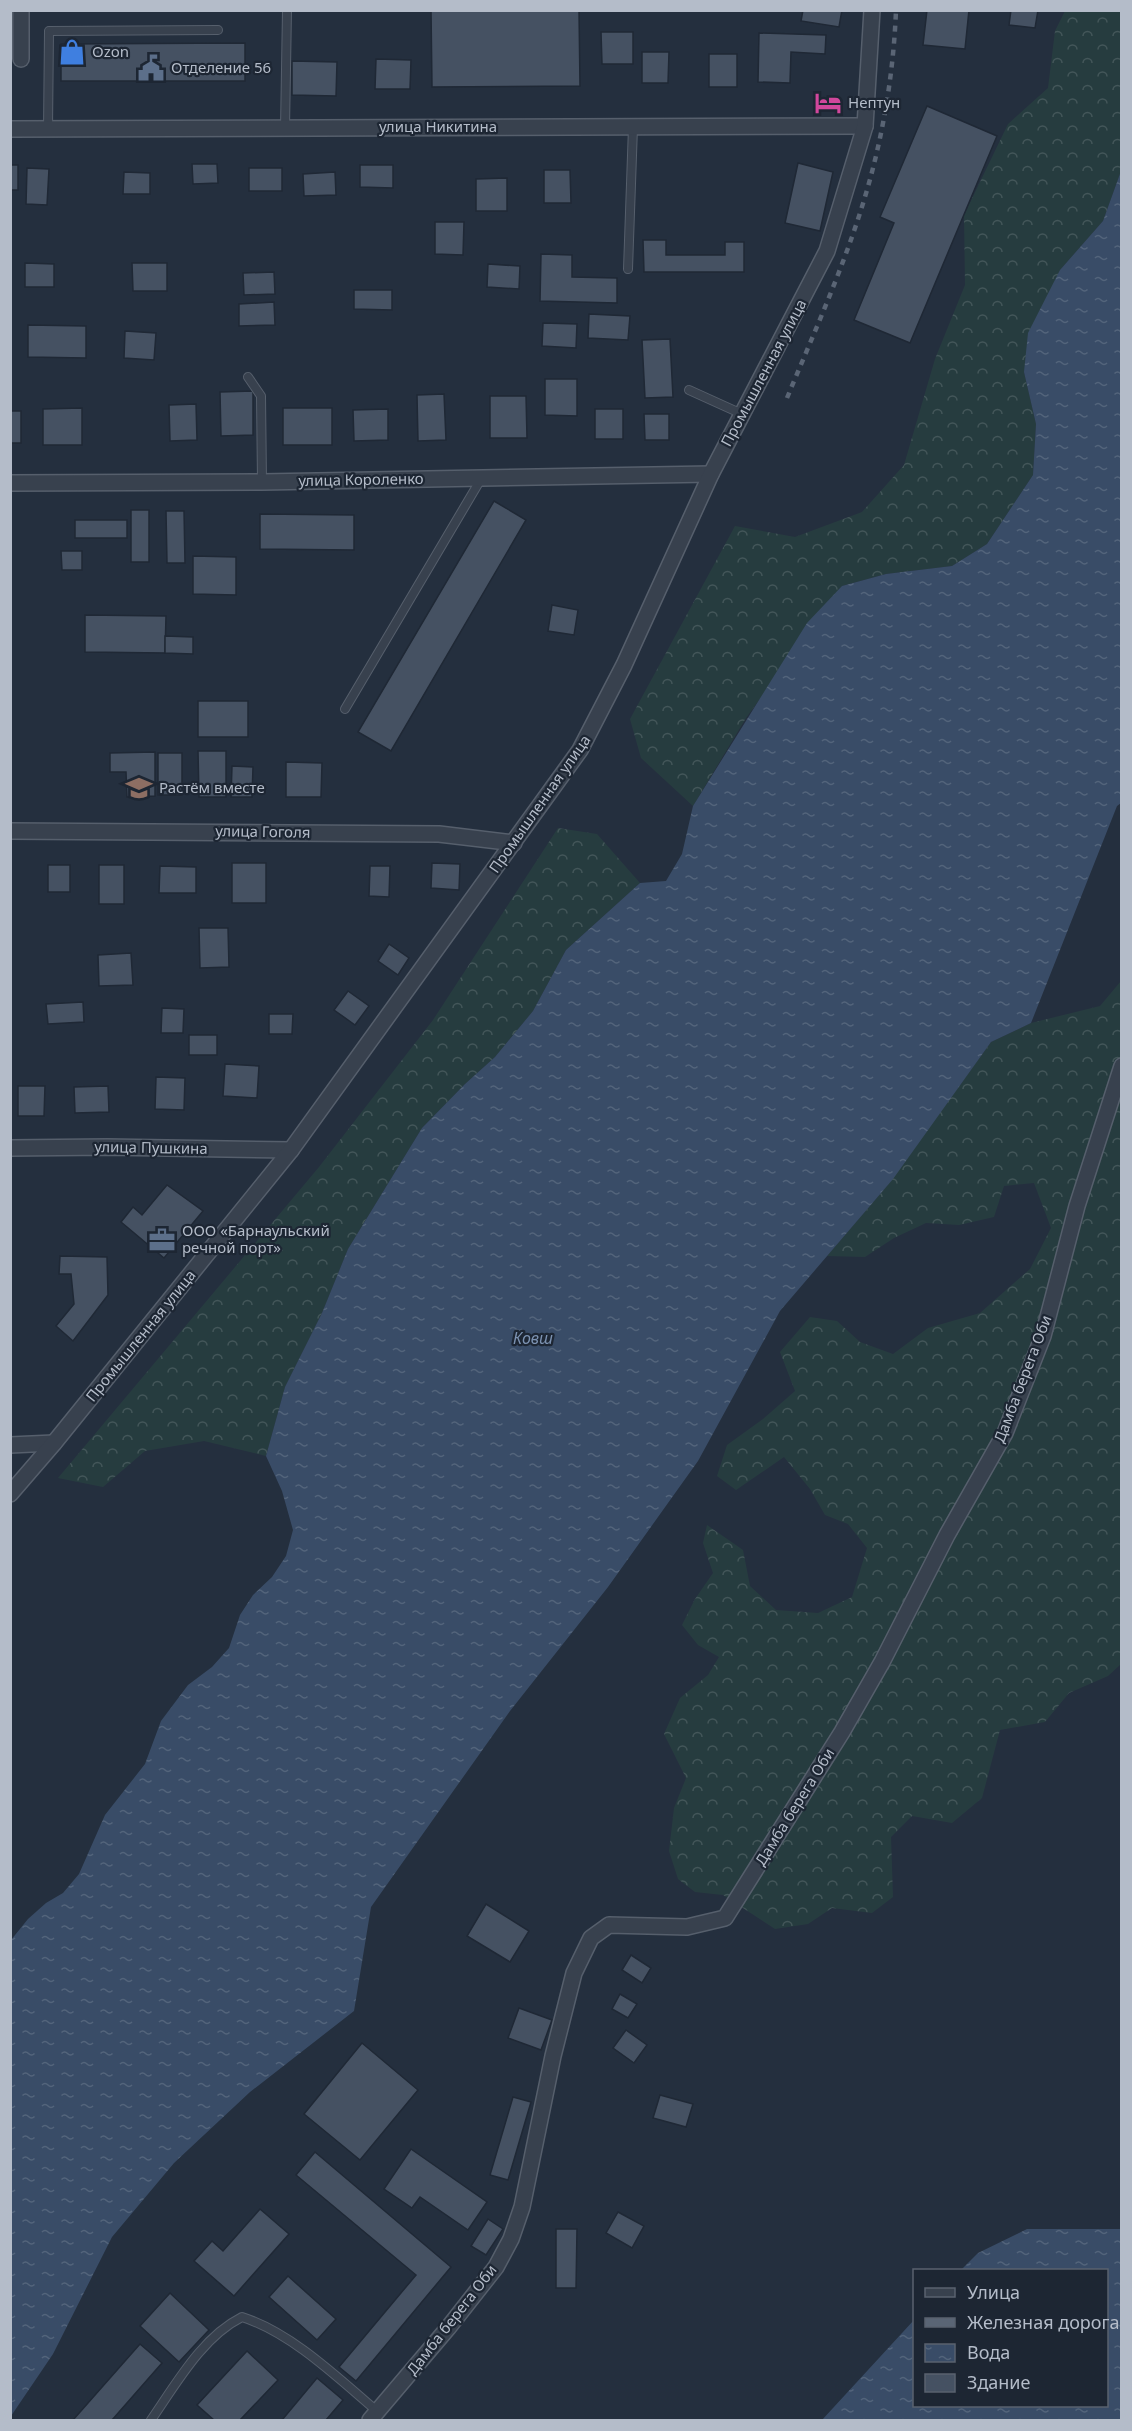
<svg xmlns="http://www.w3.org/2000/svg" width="1132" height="2431" font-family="'Noto Sans',sans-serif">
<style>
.forest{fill:url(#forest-crowns)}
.water{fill:url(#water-ripples)}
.building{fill:#455162;stroke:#1f2835;stroke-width:1.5}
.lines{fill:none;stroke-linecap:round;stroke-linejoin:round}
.lane-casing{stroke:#565f6c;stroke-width:10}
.street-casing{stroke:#565f6c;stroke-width:18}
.lane{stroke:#38414e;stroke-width:8}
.street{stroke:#38414e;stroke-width:15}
.rail{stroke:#5a6575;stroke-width:4.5;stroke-dasharray:6 6;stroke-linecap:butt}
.labels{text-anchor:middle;stroke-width:4.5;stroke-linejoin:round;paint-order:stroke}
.poi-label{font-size:15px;fill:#b4bcc9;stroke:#1d2633;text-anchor:start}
.street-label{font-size:15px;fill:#b4bcc9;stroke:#1d2633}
.water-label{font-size:16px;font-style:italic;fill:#7c92b1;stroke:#1d2633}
</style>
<defs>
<pattern id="forest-crowns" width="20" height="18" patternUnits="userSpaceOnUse" patternTransform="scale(1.5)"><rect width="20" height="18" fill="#263c3f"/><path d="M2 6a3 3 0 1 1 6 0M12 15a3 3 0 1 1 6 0" fill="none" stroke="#435659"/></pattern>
<pattern id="water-ripples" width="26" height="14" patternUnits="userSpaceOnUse" patternTransform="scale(1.5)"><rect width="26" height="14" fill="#394c67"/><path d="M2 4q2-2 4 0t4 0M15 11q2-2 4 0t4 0" fill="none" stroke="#53647b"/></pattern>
</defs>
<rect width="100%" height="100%" fill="#242f3e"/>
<!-- forest -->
<g class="forest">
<path d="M1065 11H1121V171L1103 221 1060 270 1024 372 1036 424 1033 475 987 544 952 566 886 574 842 586 746 718 693 806 641 758 630 719 735 526 795 537 862 512 904 465 935 359 965 285 964 215 1008 124 1048 88 1055 31Z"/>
<path d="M558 828 597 834 640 883 566 950 533 1011 495 1057 465 1084 422 1128 348 1249 322 1313 285 1387 266 1456 204 1441 145 1451 103 1487 58 1478 319 1167 433 1020Z"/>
<path d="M1121 981V1664L1108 1676 1069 1693 1045 1722 1000 1730 982 1798 952 1823 912 1816 891 1837 893 1897 872 1913 832 1908 808 1924 775 1929 723 1895 695 1892 678 1879 669 1851 674 1808 686 1778 664 1734 680 1698 708 1675 719 1657 698 1645 682 1625 695 1599 713 1573 703 1543 707 1525 743 1550 750 1586 776 1610 818 1613 852 1597 867 1548 848 1524 825 1515 810 1489 784 1457 736 1490 717 1476 727 1445 763 1419 795 1391 780 1352 810 1317 837 1321 860 1342 893 1354 928 1328 980 1313 1030 1269 1051 1228 1034 1183 1004 1186 994 1217 959 1225 926 1223 894 1238 865 1257 827 1256 886 1187 991 1042 1031 1023 1100 1006Z"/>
</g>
<!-- water -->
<g class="water">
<path d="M1121 171V803L1117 806 1031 1023 991 1042 893 1179 780 1311 698 1461 608 1587 510 1711 371 1907 354 2011 250 2092 174 2163 112 2237 53 2354 11 2416V1940L28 1919 46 1903 63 1893 79 1874 105 1815 145 1764 161 1721 188 1685 212 1667 229 1648 240 1615 253 1595 272 1577 286 1556 293 1530 282 1491 266 1456 285 1387 322 1313 348 1249 422 1128 465 1084 495 1057 533 1011 566 950 640 883 666 881 682 854 693 806 807 623 842 586 886 574 952 566 987 544 1033 475 1036 424 1024 372 1028 333 1060 270 1103 221Z"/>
<path d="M1027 2229H1121V2420H822L914 2320V2406H1106V2270H961L978 2253Z"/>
</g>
<!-- building -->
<g class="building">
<path d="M431 10H579L580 86 432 87Z"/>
<path d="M803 10H842L839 27 801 21Z"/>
<path d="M927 10H969L965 49 923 45Z"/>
<path d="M1011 10H1038L1035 28 1009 25Z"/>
<path d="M601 32H633V64H602Z"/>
<path d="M759 33 826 35 825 54 791 52 790 83 758 82Z"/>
<path d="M245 43V81H61V44Z"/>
<path d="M642 52H669L668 83H642Z"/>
<rect x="709" y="54" width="28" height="33"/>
<path d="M376 59 411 60 410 89H375Z"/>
<path d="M292 61 337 62 336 96 292 95Z"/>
<path d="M927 106 997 136 910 343 854 320 894 223 880 217Z"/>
<path d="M798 163 833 172 820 231 785 223Z"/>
<path d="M192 164H217L218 183 193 184Z"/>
<rect x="10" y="165" width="8" height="25"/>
<path d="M360 165H393V188L360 187Z"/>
<path d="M27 168 49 169 47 205 26 204Z"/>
<rect x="249" y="168" width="33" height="23"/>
<path d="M544 170H570L571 203H544Z"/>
<path d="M124 172 150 173V194H123Z"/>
<path d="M335 172 336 195 304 196 303 174Z"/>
<path d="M507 178V211H476V179Z"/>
<path d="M435 222H464L463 255 435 254Z"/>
<path d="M643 240H666V255H725V242H744V272H644Z"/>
<path d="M541 254 572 255V277L617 278V303L540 301Z"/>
<path d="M25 263 54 264V287H25Z"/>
<path d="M132 263H167V291H133Z"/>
<path d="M488 264 520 266 519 289 487 287Z"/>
<path d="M274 272 275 294 244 295 243 273Z"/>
<path d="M354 290H392V310L354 309Z"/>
<path d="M274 302 275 325 239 326V304Z"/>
<path d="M589 314 630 316 628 340 588 338Z"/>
<path d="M543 323 577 324 576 348 542 346Z"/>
<path d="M28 325 86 326V358L28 357Z"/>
<path d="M125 331 156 333 154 360 124 358Z"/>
<path d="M670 339 673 397 645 398 642 340Z"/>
<path d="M545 379H577V416L545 415Z"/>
<path d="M253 391V435L221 436 220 392Z"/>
<path d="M444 394 446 440 418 441 417 395Z"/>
<path d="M490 396H526L527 438H490Z"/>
<path d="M196 404 197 440 170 441 169 405Z"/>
<path d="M82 408V445H43V409Z"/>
<rect x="283" y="408" width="49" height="37"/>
<path d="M388 409V440L354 441 353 410Z"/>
<rect x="595" y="409" width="28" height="30"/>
<rect x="10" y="411" width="11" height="32"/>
<path d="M644 414H669V440H645Z"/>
<path d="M494 501 526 520 391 751 358 732Z"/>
<rect x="131" y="510" width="18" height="52"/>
<path d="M166 511H184L185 563H167Z"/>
<path d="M260 514 354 515V550L260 549Z"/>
<rect x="75" y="520" width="52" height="18"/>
<path d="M61 551H82V570H62Z"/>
<path d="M193 556 236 557V595L193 594Z"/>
<path d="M552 605 578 610 574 635 548 631Z"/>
<path d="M85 615 166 616 165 653 85 652Z"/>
<path d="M165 636 193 637V654L165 653Z"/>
<rect x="198" y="701" width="50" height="36"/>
<path d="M198 751H226V797H199Z"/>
<path d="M155 752V796L127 797 126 772H110V753Z"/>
<rect x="158" y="753" width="24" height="42"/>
<path d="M286 762 322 763 321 797H286Z"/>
<path d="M232 766 253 767 252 797H231Z"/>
<rect x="232" y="863" width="34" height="40"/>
<path d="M432 863 460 864 459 890 431 888Z"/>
<rect x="48" y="865" width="22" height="27"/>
<rect x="99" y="865" width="25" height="39"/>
<path d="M160 866 196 867V893H159Z"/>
<path d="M370 866H390L389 897 369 896Z"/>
<path d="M199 928H228L229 967 200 968Z"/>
<path d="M389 944 409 958 398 975 378 961Z"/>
<path d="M131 953 133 985 99 986 98 955Z"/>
<path d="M348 991 369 1006 355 1025 334 1010Z"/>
<path d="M83 1002 84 1022 48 1024 46 1004Z"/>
<path d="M162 1008 184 1009 183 1033H161Z"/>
<path d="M269 1014H293L292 1034H269Z"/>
<rect x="189" y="1035" width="28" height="20"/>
<path d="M225 1064 259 1066 257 1098 223 1096Z"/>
<path d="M156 1077 185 1078 184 1110 155 1109Z"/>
<path d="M18 1086H45L44 1116H18Z"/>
<path d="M108 1086 109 1112 75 1113 74 1087Z"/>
<path d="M167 1185 203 1211 164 1258 121 1222 133 1207 142 1215Z"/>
<path d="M60 1256 107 1257 108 1295 73 1341 56 1326 74 1304 71 1274H59Z"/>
<path d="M486 1904 529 1931 510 1962 467 1936Z"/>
<path d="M631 1955 651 1968 642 1983 622 1970Z"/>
<path d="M620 1994 637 2004 628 2018 612 2009Z"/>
<path d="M519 2008 552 2020 541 2050 508 2038Z"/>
<path d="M626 2030 647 2045 634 2063 613 2048Z"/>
<path d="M362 2043 418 2090 360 2160 304 2114Z"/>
<path d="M660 2095 693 2104 686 2127 653 2118Z"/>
<path d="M513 2097 531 2102 508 2180 490 2175Z"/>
<path d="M411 2149 487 2202 468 2230 420 2197 412 2208 384 2189Z"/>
<path d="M315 2152 451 2267 356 2381 339 2367 416 2275 296 2175Z"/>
<path d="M260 2209 289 2234 234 2296 194 2261 212 2241 223 2251Z"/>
<path d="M618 2212 644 2226 632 2248 606 2233Z"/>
<path d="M488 2219 503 2229 486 2255 471 2246Z"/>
<path d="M556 2229H577L576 2288H556Z"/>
<path d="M288 2276 336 2319 317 2340 269 2297Z"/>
<path d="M170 2293 209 2330 179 2362 140 2326Z"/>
<path d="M140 2344 162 2363 112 2420H73Z"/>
<path d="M247 2351 278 2380 240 2420H214L197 2405Z"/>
<path d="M317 2378 343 2400 326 2420H282Z"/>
</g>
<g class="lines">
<!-- lane casing -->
<g class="lane-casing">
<g id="lane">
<path d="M285 128 287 10"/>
<path d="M48 129 49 31 218 30"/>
<path d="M628 269 633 127"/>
<path d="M248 377 261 396 262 482"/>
<path d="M689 390 742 414"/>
<path d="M345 709 481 479"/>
<path d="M151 2420C176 2384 202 2337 242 2317 292 2333 338 2378 378 2412"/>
</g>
</g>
<!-- street casing -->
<g class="street-casing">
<g id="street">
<path d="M21 59V10"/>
<path d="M10 129 865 126"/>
<path d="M10 483 262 482 711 474"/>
<path d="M10 831 439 834 514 843"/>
<path d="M10 1148 107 1147 291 1150"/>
<path d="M10 1445 54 1443"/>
<path d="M10 1494 54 1443 291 1150 580 750 624 665 711 474 827 251 865 126 872 10"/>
<path d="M370 2420 448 2328 496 2267 511 2239 522 2207 553 2056 574 1973 591 1938 609 1925 687 1927 725 1918 842 1732 882 1662 947 1535 1005 1433 1043 1336 1077 1206 1122 1066"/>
</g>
</g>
<!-- lane -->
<use href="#lane" class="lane"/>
<!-- street -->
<use href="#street" class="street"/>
<!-- rail -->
<path class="rail" d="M787 398C818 323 853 247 873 168 886 117 894 63 896 10"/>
</g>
<!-- icons -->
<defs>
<g id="shop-bare" transform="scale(2.07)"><path d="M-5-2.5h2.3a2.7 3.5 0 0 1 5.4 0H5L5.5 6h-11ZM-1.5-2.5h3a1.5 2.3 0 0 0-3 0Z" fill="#3f7fe0" stroke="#1d2633" stroke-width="2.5" paint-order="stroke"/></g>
<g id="civic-bare" transform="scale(2.07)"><path d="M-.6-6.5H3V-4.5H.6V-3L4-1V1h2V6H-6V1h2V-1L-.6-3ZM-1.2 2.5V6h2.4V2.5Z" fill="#5c6f8a" stroke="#1d2633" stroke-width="2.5" paint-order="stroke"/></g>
<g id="hotel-bare" transform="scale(2.07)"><path d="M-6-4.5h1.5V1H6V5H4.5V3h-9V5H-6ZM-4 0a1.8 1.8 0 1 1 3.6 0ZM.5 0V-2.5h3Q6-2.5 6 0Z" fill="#d1479c" stroke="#1d2633" stroke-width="2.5" paint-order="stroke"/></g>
<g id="school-bare" transform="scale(2.07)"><path d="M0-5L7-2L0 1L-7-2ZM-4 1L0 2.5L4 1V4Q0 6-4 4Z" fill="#8d6e63" stroke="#1d2633" stroke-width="2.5" paint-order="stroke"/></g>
<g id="office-bare" transform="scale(2.07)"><path d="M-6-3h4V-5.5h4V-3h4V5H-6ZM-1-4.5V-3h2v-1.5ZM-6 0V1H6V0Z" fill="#5c6f8a" stroke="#1d2633" stroke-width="2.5" paint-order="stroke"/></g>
</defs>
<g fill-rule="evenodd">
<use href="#shop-bare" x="72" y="52"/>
<use href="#civic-bare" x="151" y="68"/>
<use href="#hotel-bare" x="828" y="103"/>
<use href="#school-bare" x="139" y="788"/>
<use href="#office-bare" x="162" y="1240"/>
</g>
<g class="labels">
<!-- poi labels -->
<g class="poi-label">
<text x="92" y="57">Ozon</text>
<text x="171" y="73">Отделение 56</text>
<text x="848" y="108">Нептун</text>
<text x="159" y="793">Растём вместе</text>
<text x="182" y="1236">ООО «Барнаульский<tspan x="182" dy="17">речной порт»</tspan></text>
</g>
<!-- street labels -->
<g class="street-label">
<text x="438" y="132">улица Никитина</text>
<text transform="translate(764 373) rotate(-62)" y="5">Промышленная улица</text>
<text transform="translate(361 480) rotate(-1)" y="5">улица Короленко</text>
<text transform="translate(540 804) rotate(-55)" y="5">Промышленная улица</text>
<text transform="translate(263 832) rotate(1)" y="5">улица Гоголя</text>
<text transform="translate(151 1148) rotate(1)" y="5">улица Пушкина</text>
<text transform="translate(141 1336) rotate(-51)" y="5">Промышленная улица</text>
<text transform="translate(1023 1379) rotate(-69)" y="5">Дамба берега Оби</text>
<text transform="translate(795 1807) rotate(-58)" y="5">Дамба берега Оби</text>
<text transform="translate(452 2320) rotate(-52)" y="5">Дамба берега Оби</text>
</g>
<!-- water labels -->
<g class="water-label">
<text x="533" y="1344">Ковш</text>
</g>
</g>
<!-- border -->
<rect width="1132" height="2431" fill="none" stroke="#b4bcc9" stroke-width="24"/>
<!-- legend -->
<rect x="913" y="2269" width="195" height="138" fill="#1d2633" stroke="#59626f" stroke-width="1.5"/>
<rect x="925" y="2288" width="30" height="9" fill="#38414e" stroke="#59626f" stroke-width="1.5"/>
<text x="967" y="2299" font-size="18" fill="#b4bcc9">Улица</text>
<rect x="925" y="2318" width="30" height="9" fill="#5a6575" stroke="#59626f" stroke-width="1.5"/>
<text x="967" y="2329" font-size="18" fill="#b4bcc9">Железная дорога</text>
<rect x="925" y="2344" width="30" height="18" fill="url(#water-ripples)" stroke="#59626f" stroke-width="1.5"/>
<text x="967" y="2359" font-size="18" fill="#b4bcc9">Вода</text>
<rect x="925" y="2374" width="30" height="18" fill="#455162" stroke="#59626f" stroke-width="1.5"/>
<text x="967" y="2389" font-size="18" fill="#b4bcc9">Здание</text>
</svg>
